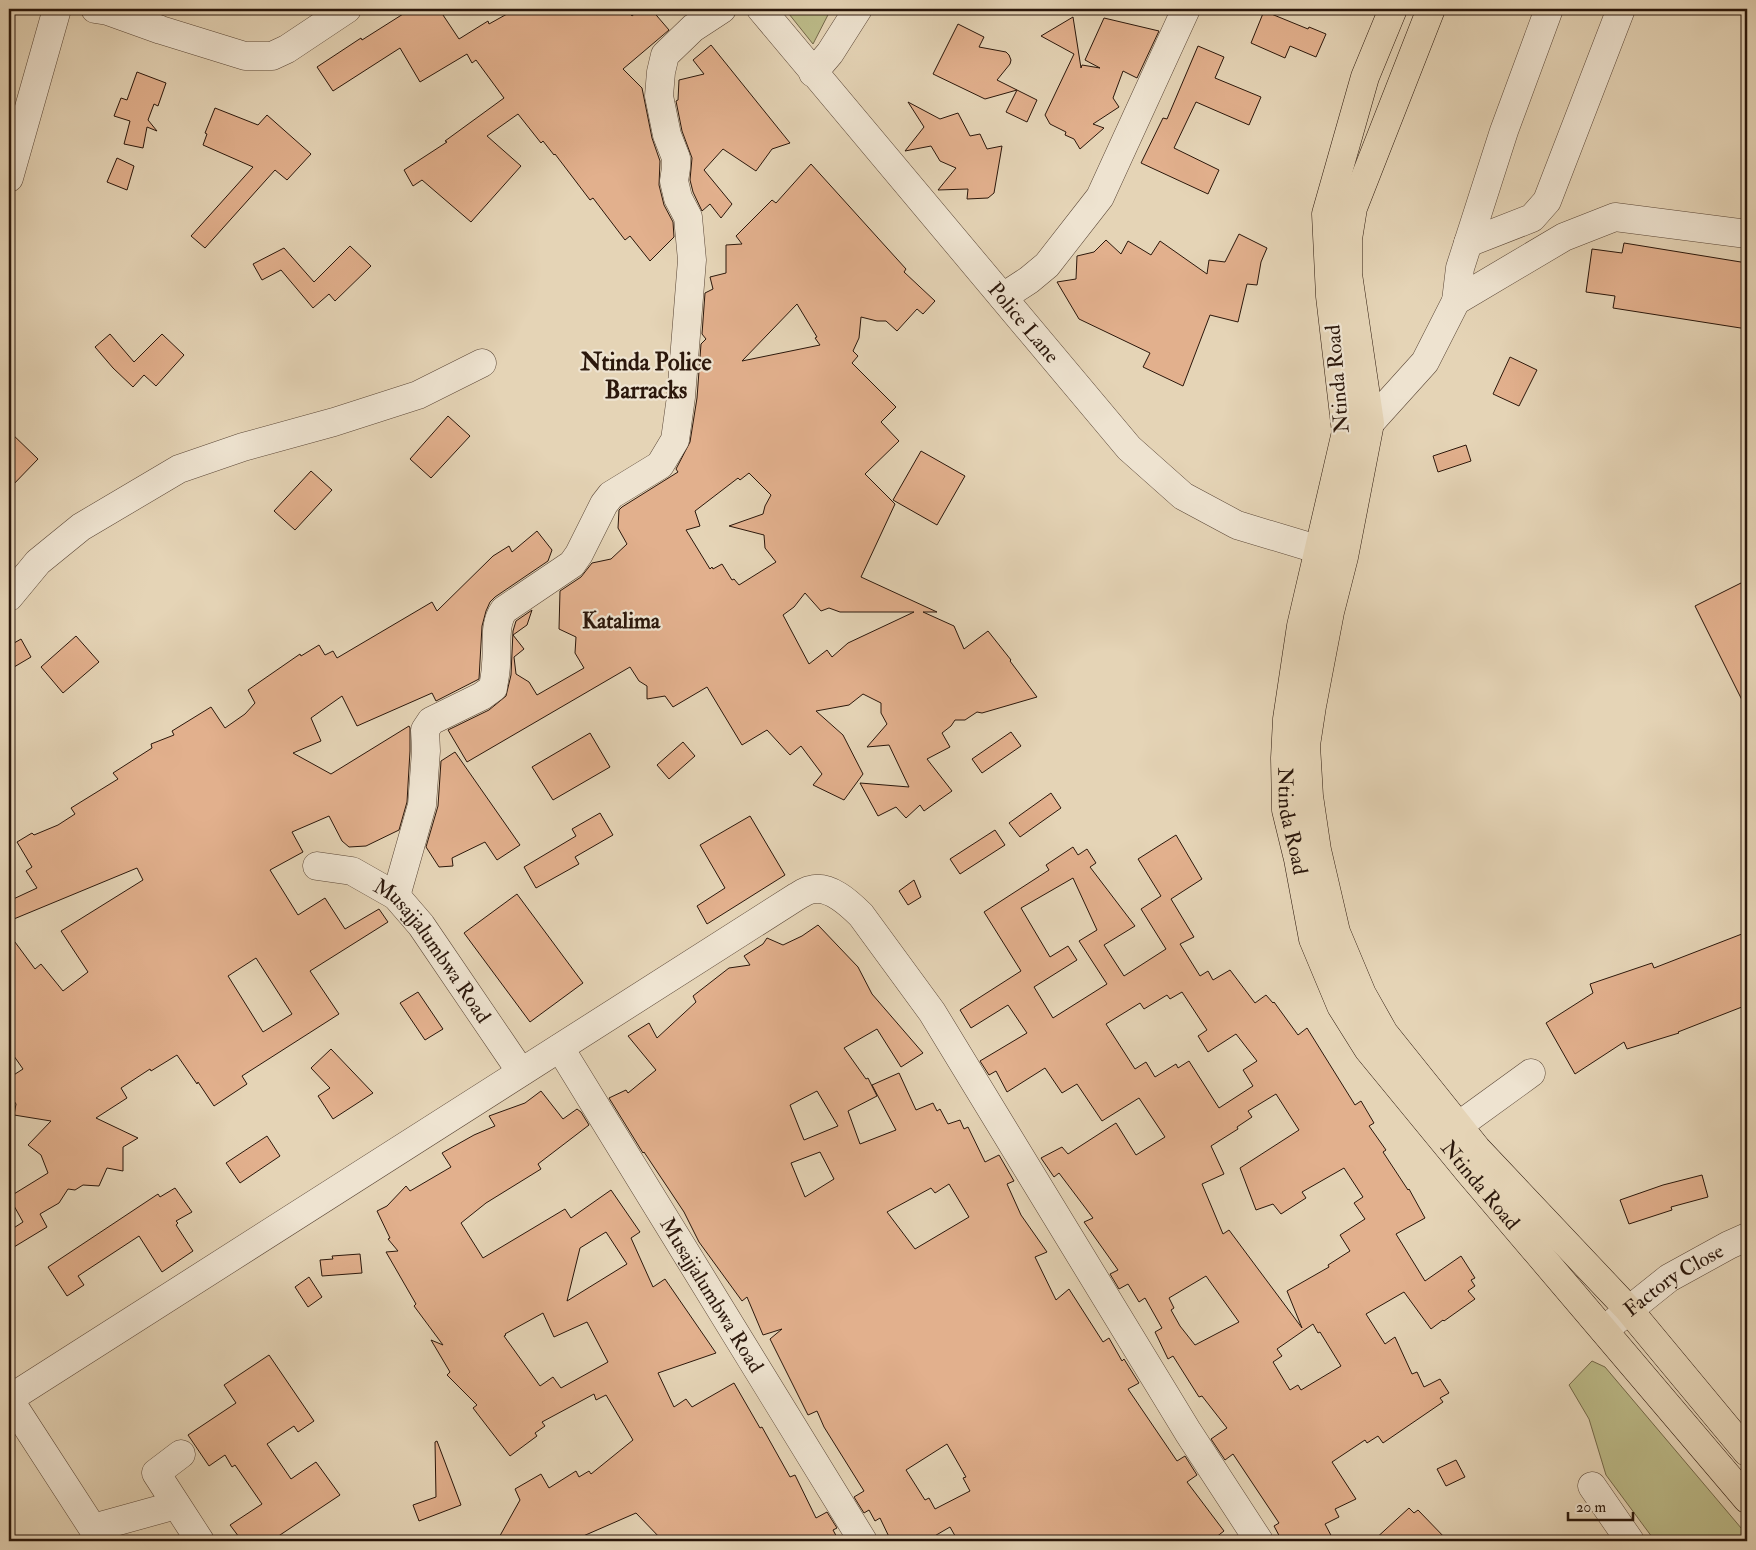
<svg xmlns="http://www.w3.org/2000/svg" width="1756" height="1550" font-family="'IM FELL Double Pica',serif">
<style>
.green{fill:#bcbb89;stroke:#74694a}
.building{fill:#e2b08d;stroke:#2b170b;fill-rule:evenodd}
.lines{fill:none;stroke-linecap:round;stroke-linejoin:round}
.minor-casing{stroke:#5a4636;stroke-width:29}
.major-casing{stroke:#2b170b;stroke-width:29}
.minor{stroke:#eee3d0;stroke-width:28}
.major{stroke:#e5d4b6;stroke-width:28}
.labels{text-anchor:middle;stroke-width:4.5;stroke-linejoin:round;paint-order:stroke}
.street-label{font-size:21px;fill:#2b170b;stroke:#eee3d0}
.neighbourhood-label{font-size:22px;font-weight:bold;fill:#2b170b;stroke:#eee3d0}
.quarter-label{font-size:24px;font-weight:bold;fill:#2b170b;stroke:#eee3d0}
</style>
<rect width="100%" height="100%" fill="#e5d4b6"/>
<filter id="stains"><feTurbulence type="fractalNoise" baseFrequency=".004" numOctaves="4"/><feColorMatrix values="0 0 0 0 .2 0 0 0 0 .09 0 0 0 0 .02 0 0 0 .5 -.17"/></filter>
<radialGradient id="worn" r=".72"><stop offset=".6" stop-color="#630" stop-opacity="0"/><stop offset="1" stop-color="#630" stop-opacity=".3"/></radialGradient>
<!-- green -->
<g class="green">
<path d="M785 9H831L813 44Z"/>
<path d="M1592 1361 1605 1367 1747 1535V1541H1655L1606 1475 1589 1419 1569 1385Z"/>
</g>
<!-- building -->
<g class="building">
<path d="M411 9H439L459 39 488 21 489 24 516 9H626L632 16 640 9H651L669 30 623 69 642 88 652 138 660 161 659 185 664 205 673 222 674 237 650 261 630 236 625 240 593 198 590 200 555 154 554 155 543 141 541 143 518 114 487 136 521 166 471 222 422 180 413 186 404 170 447 142 445 141 504 98 476 60 472 63 467 54 420 82 400 48 333 91 317 67 361 38 362 40Z"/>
<path d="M1264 11 1308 29 1309 27 1326 34 1316 57 1290 46 1285 58 1251 43Z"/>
<path d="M1073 17 1081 68 1082 65 1100 68 1085 60 1104 18 1159 31 1137 78 1123 71 1113 98 1119 107 1093 124 1104 128 1080 149 1074 139 1065 135 1066 132 1050 124 1045 115 1074 54 1041 36Z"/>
<path d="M958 24 984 37 979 47 1006 52 1009 55 1011 60 1010 64 997 80 1017 90 985 99 933 74Z"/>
<path d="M711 45 790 143 772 149 756 171 723 149 704 170 732 204 721 218 710 204 702 211 693 192 690 180 692 158 682 131 676 101 678 100 679 80 704 74 693 60Z"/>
<path d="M1198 46 1224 57 1215 78 1261 97 1249 125 1196 102 1174 148 1219 170 1208 194 1141 163 1163 118 1167 119Z"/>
<path d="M137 72 166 83 158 106 154 104 148 120 157 131 147 127 143 148 124 144 130 121 114 116 121 98 127 100Z"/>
<path d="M1017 90 1037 100 1027 122 1006 112Z"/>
<path d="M908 102 940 119 958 113 970 136 980 134 987 149 1002 146 994 193 988 198 967 199 968 189 938 190 956 168 940 161 931 146 905 151 924 127Z"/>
<path d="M215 108 258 125 267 115 311 154 287 180 275 170 205 248 191 236 253 167 203 145 207 134 205 133Z"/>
<path d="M117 158 134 166 127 190 107 182Z"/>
<path d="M811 164 906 269 904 272 935 301 923 314 917 309 897 331 886 321H877L861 317 859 338 853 351 858 356 852 363 896 407 881 422 899 441 865 474 895 504 861 577 937 612H923L954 626 964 649 988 631 1011 660 1010 661 1037 697 982 713 977 712 965 720H955L951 726 942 733 950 747 927 759 952 791 924 811 920 805 906 818 896 807 878 816 860 783 909 787 889 745 867 747 887 724 881 713V703L863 694 849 705 816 711 843 735 863 774 844 800 813 785 822 774 801 746 790 755 767 730 742 745 707 687 673 707 665 696 647 699V686L639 681 630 667 467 762 448 730 489 710 506 696 511 675 513 631 516 621 532 610 527 625 513 635 524 649 514 657 516 674 529 682 537 695 584 668 575 653 576 637 559 629 560 591 581 577 592 563 611 559 627 544 618 528 619 510 622 507 678 472 676 469 690 442 697 398 701 344 706 339 702 334 705 293 713 289 710 277 726 273V245L742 244 736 236 772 200 776 203ZM797 304 817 337 815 338 820 345 742 361ZM749 473 771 495 765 506 763 514 729 526 764 535 765 548 776 562 739 585 734 579 732 580 722 564 713 569 712 567 710 569 686 530 700 526 695 511 738 478 740 480ZM805 593 821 611 829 608 840 612H914L848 643 832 657 827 650 809 664 783 615 794 607Z"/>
<path d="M1239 234 1267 248 1261 262 1257 285 1247 284 1238 322 1210 315 1183 386 1143 367 1150 353 1079 319 1057 282 1076 279 1077 256 1094 252 1106 240 1121 254 1128 241 1151 255 1160 241 1207 274 1209 260 1225 262Z"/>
<path d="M1624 243 1747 263V329L1613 308 1615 296 1586 292 1592 249 1622 253Z"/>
<path d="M350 246 371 266 335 301 329 294 313 308 281 270 262 280 253 264 284 248 314 282Z"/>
<path d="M110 334 134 362 162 334 184 355 156 386 144 375 133 387 113 368 95 347Z"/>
<path d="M1510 357 1537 370 1519 406 1493 394Z"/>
<path d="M448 416 470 436 431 478 410 459Z"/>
<path d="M9 431 38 459 9 489Z"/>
<path d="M1466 445 1471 461 1438 472 1433 456Z"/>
<path d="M921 451 965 476 937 525 893 500Z"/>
<path d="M311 471 332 490 295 530 274 511Z"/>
<path d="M537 531 552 550 548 561 495 597 490 602 486 611 482 626 479 679 436 701 432 693 357 726 342 696 311 718 321 741 293 753 331 774 409 726 410 728V751L407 802 399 830 366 846 349 847 342 841 329 816 292 832 303 852 270 870 298 915 325 898 345 929 379 909 388 922 310 971 339 1014 242 1076 247 1084 214 1106 198 1082 197 1084 177 1055 151 1071 150 1069 121 1088 127 1098 96 1118 138 1138 123 1147V1171L107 1168 99 1186 83 1185 75 1190 68 1189 59 1203 40 1214 47 1227 9 1250V1231L23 1222 9 1197 48 1173 41 1155 28 1145 51 1121 14 1115 16 1104 9 1093V1078L23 1069 9 1049V934L35 969 41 964 63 991 88 972 61 931 143 880 137 868 9 921V901L37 888 26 871 32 867 17 842 32 833 34 835 58 825 75 814 71 808 118 779 113 773 152 748 151 744 174 735 172 731 211 707 225 728 245 714 255 703 248 690 300 654 301 656 319 645 325 655 333 651 337 658 432 602 437 611 493 556 509 546 512 552ZM256 958 292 1014 263 1032 228 976Z"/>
<path d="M1747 580V710L1695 606Z"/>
<path d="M76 636 99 662 63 693 41 667Z"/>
<path d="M21 639 31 657 9 670V646Z"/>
<path d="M1011 732 1021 746 982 773 972 759Z"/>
<path d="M590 733 610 767 553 800 532 767Z"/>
<path d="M683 742 695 756 669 779 657 765Z"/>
<path d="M455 752 520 845 497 860 485 842 452 858 453 866 439 867 426 847 438 806 441 761Z"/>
<path d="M1051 793 1061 808 1020 837 1009 823Z"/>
<path d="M600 813 613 835 575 857 579 864 536 888 524 867 576 836 572 829Z"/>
<path d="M750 816 785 875 707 924 697 906 725 888 700 845Z"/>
<path d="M995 830 1005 845 960 874 950 859Z"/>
<path d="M1176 835 1202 879 1171 899 1194 937 1180 944 1200 976 1208 971 1213 980 1230 970 1255 1003 1266 995 1273 1003 1274 1002 1298 1035 1307 1028 1355 1105 1361 1101 1374 1123 1369 1126 1386 1150 1383 1152 1408 1190 1409 1189 1425 1218 1396 1234 1425 1281 1461 1256 1475 1278 1471 1280 1475 1286 1468 1291 1475 1299 1444 1321 1443 1320 1431 1329 1404 1292 1366 1314 1385 1344 1395 1337 1412 1374 1417 1372 1424 1387 1440 1379 1449 1393 1440 1398 1443 1402 1383 1443 1378 1436 1367 1443 1365 1440 1332 1462 1356 1499 1335 1509 1339 1517 1325 1524 1334 1541H1282L1274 1526 1279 1523 1233 1454 1225 1460 1211 1439 1227 1428 1202 1396 1199 1397 1173 1356 1168 1359 1155 1332 1162 1328 1145 1298 1139 1302 1128 1284 1119 1289 1110 1274 1118 1270 1084 1222 1093 1218 1059 1173 1054 1177 1041 1158 1062 1147 1068 1154 1116 1123 1136 1155 1165 1137 1139 1098 1102 1121 1077 1084 1062 1093 1045 1068 1007 1092 996 1071 989 1075 980 1061 1027 1033 1008 1005 971 1028 960 1010 1021 971 984 912 1049 870 1046 865 1073 847 1078 855 1087 849 1096 863 1090 867 1135 926 1104 945 1124 976 1166 949 1141 909 1161 896 1138 859ZM1073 878 1097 930 1079 941 1107 984 1053 1018 1034 987 1077 960 1068 946 1050 957 1021 908ZM1182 992 1207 1030 1198 1036 1208 1052 1236 1034 1257 1061 1243 1070 1253 1086 1219 1108 1189 1061 1178 1068 1176 1064 1155 1077 1146 1062 1135 1069 1106 1024 1140 1003 1144 1009 1167 995 1170 999ZM1276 1094 1299 1130 1240 1168 1256 1210 1273 1204 1281 1214 1306 1198 1302 1192 1344 1168 1363 1197 1354 1203 1365 1219 1340 1235 1350 1251 1328 1265 1329 1267 1287 1291 1302 1328 1229 1230 1223 1234 1202 1184 1224 1174 1211 1146 1238 1129 1237 1127 1252 1117 1248 1111ZM1206 1276 1239 1322 1195 1345 1180 1326 1171 1310 1174 1308 1169 1298ZM1313 1324 1318 1333 1320 1332 1341 1366 1301 1390 1298 1385 1290 1390 1273 1362 1282 1356 1277 1349Z"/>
<path d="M914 880 921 897 908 905 899 891Z"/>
<path d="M517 894 583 983 530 1022 464 933Z"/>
<path d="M818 925 858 967 872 994 923 1053 901 1067 877 1029 844 1048 866 1079 868 1078 877 1096 848 1111 860 1144 896 1130 872 1085 899 1073 916 1110 933 1103 937 1111 940 1109 948 1124 960 1120 964 1129 968 1127 985 1162 999 1155 1014 1181 1007 1184 1021 1215 1047 1252 1035 1257 1056 1300 1069 1289 1103 1342 1109 1338 1122 1361 1124 1359 1139 1383 1128 1389 1177 1461 1185 1456 1197 1475 1187 1482 1224 1531 1211 1541H958L950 1527 926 1541H891L880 1518 875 1521 869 1510 864 1513 854 1497 864 1491 824 1427 817 1411 808 1415 770 1339 782 1329 763 1335 747 1297 742 1301 699 1242 684 1212 644 1152 643 1153 609 1098 626 1090 628 1093 656 1070 628 1036 649 1023 657 1038 696 1002 693 996 729 968 750 965 744 956 763 944 767 938 783 945 802 936ZM817 1091 838 1126 804 1140 790 1105ZM820 1152 834 1179 805 1197 791 1163ZM949 1184 969 1217 915 1249 887 1212 931 1188 935 1193ZM947 1444 966 1477 963 1478 970 1491 935 1509 929 1498 925 1500 906 1470Z"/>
<path d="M1747 932V1005L1678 1032 1679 1033 1627 1049 1624 1042 1575 1074 1546 1023 1593 993 1590 984 1652 963 1654 968Z"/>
<path d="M418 992 443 1029 425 1040 400 1003Z"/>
<path d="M331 1049 373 1093 333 1119 318 1096 330 1088 311 1068Z"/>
<path d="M541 1091 563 1119 577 1109 581 1112 589 1125 538 1164 541 1169 486 1203 461 1223 483 1258 565 1209 571 1218 611 1190 640 1232 631 1238 653 1287 665 1279 716 1353 658 1373 674 1407 686 1399 692 1407 734 1383 760 1428 762 1427 790 1477 795 1475 816 1518 827 1512 837 1528 833 1530 839 1541H663L636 1513 581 1537 583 1541H497L520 1500 515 1489 541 1474 549 1488 576 1471 579 1477 589 1471 591 1474 633 1440 606 1395 596 1400 594 1394 542 1422 545 1426 535 1433 537 1436 510 1456 473 1408 477 1405 447 1375 450 1372 431 1340 443 1345 414 1306 416 1304 386 1252 398 1251 388 1239 390 1238 377 1211 387 1206 406 1186 410 1191 451 1167 442 1153 474 1135 495 1126 489 1116 525 1103ZM606 1232 627 1264 567 1301 580 1248ZM543 1313 554 1337 587 1322 608 1362 561 1388 553 1377 540 1386 504 1336 506 1335 505 1334Z"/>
<path d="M267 1136 280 1156 240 1183 226 1163Z"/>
<path d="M1702 1175 1708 1197 1671 1207 1672 1210 1629 1224 1620 1200 1663 1185Z"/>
<path d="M175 1188 192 1212 176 1221 178 1223 176 1225 193 1251 162 1272 139 1236 78 1276 84 1285 67 1296 48 1267 158 1194 160 1197Z"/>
<path d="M360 1254 362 1273 322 1276 320 1260 333 1259 332 1256Z"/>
<path d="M309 1277 322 1297 308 1307 295 1287Z"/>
<path d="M269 1355 314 1421 298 1432 294 1426 267 1444 291 1479 316 1462 340 1495 271 1541H242L230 1525 262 1504 235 1465 232 1467 225 1455 209 1466 188 1435 236 1403 224 1385Z"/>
<path d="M437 1441 461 1505 419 1521 413 1505 436 1497 435 1442Z"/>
<path d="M1456 1460 1465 1477 1446 1486 1437 1469Z"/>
<path d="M1409 1508 1414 1513 1418 1510 1448 1541H1373Z"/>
</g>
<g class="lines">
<!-- minor casing -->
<g class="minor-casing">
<g id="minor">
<path d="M95 9 108 11 161 30 245 56H272L287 49 347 9"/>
<path id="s1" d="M761 9 1129 448 1183 496 1237 525 1340 556"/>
<path d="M813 73 830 53 858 9"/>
<path d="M9 178 57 9"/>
<path d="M1468 243 1532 218 1547 201 1621 9"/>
<path d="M1003 297 1029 280 1047 265 1100 197 1186 9"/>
<path d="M1456 301 1564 237 1615 217 1747 234"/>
<path d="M1370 423 1425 362 1456 301 1460 268 1504 131 1549 9"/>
<path d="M9 597 38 562 81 527 179 469 243 447 334 422 418 395 482 363"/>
<path id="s2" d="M317 866 352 871 396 896 421 925 521 1072"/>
<path d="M396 896 422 805 426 751 425 730 431 721 482 696 493 688C494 680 496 672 496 664 498 646 493 625 504 610L572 564 579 554 604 504 611 495 660 465 675 440 681 397 692 260 688 217 678 198 674 181 676 168V158L667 135 659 96 661 72 665 55 693 28 722 9"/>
<path id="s3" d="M560 1048 863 1541"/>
<path d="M1458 1126 1531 1073"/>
<path id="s4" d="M1604 1330 1669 1278 1729 1245 1747 1237"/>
<path d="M9 1399 796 897C800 895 805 891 810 890 829 884 849 903 861 915L932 1012 1188 1432 1259 1541"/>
<path d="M9 1399 101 1541"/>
<path d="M181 1454 156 1473 200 1541"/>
<path d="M1592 1486 1630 1541"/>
<path d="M93 1528 176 1505"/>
</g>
</g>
<!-- major casing -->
<g class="major-casing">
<g id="major">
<path id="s5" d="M1393 9 1365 77 1326 214 1330 296 1346 432 1301 626 1287 719 1285 758 1286 810 1298 859 1313 939 1341 1006 1368 1049 1469 1172 1747 1499"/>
<path d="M1431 9 1353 208 1348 239V274L1370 423 1344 557 1330 612 1312 706 1306 745 1309 796 1317 850 1336 932 1362 994 1384 1033 1477 1149 1629 1310 1747 1452"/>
</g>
</g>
<!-- minor -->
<use href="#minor" class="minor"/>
<!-- major -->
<use href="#major" class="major"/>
</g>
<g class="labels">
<!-- street labels -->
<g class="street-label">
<text dy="7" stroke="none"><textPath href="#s1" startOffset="409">Police Lane</textPath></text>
<text transform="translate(1337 379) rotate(-95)" y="7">Ntinda Road</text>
<text dy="7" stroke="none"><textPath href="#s5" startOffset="831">Ntinda Road</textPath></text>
<text dy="7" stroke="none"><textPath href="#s2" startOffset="151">Musajjalumbwa Road</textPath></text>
<text dy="7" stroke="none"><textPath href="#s5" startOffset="1251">Ntinda Road</textPath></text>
<text dy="7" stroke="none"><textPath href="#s4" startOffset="86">Factory Close</textPath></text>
<text dy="7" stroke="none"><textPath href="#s3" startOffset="290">Musajjalumbwa Road</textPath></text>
</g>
<!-- neighbourhood labels -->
<g class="neighbourhood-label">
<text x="621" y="628">Katalima</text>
</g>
<!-- quarter labels -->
<g class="quarter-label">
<text x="646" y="370">Ntinda Police<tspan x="646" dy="28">Barracks</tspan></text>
</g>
</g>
<!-- margin -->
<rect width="1756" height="1550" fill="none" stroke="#e5d4b6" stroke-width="30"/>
<rect x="10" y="10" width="1736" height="1530" fill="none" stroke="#2b170b" stroke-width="2.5"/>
<rect x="15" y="15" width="1726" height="1520" fill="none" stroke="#2b170b"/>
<!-- scale -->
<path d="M1568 1512v8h65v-8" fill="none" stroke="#2b170b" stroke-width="2.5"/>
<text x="1576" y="1512" font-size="15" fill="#2b170b" stroke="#eee3d0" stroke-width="4" paint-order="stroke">20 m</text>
<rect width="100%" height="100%" filter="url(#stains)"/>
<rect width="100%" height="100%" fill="url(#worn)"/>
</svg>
